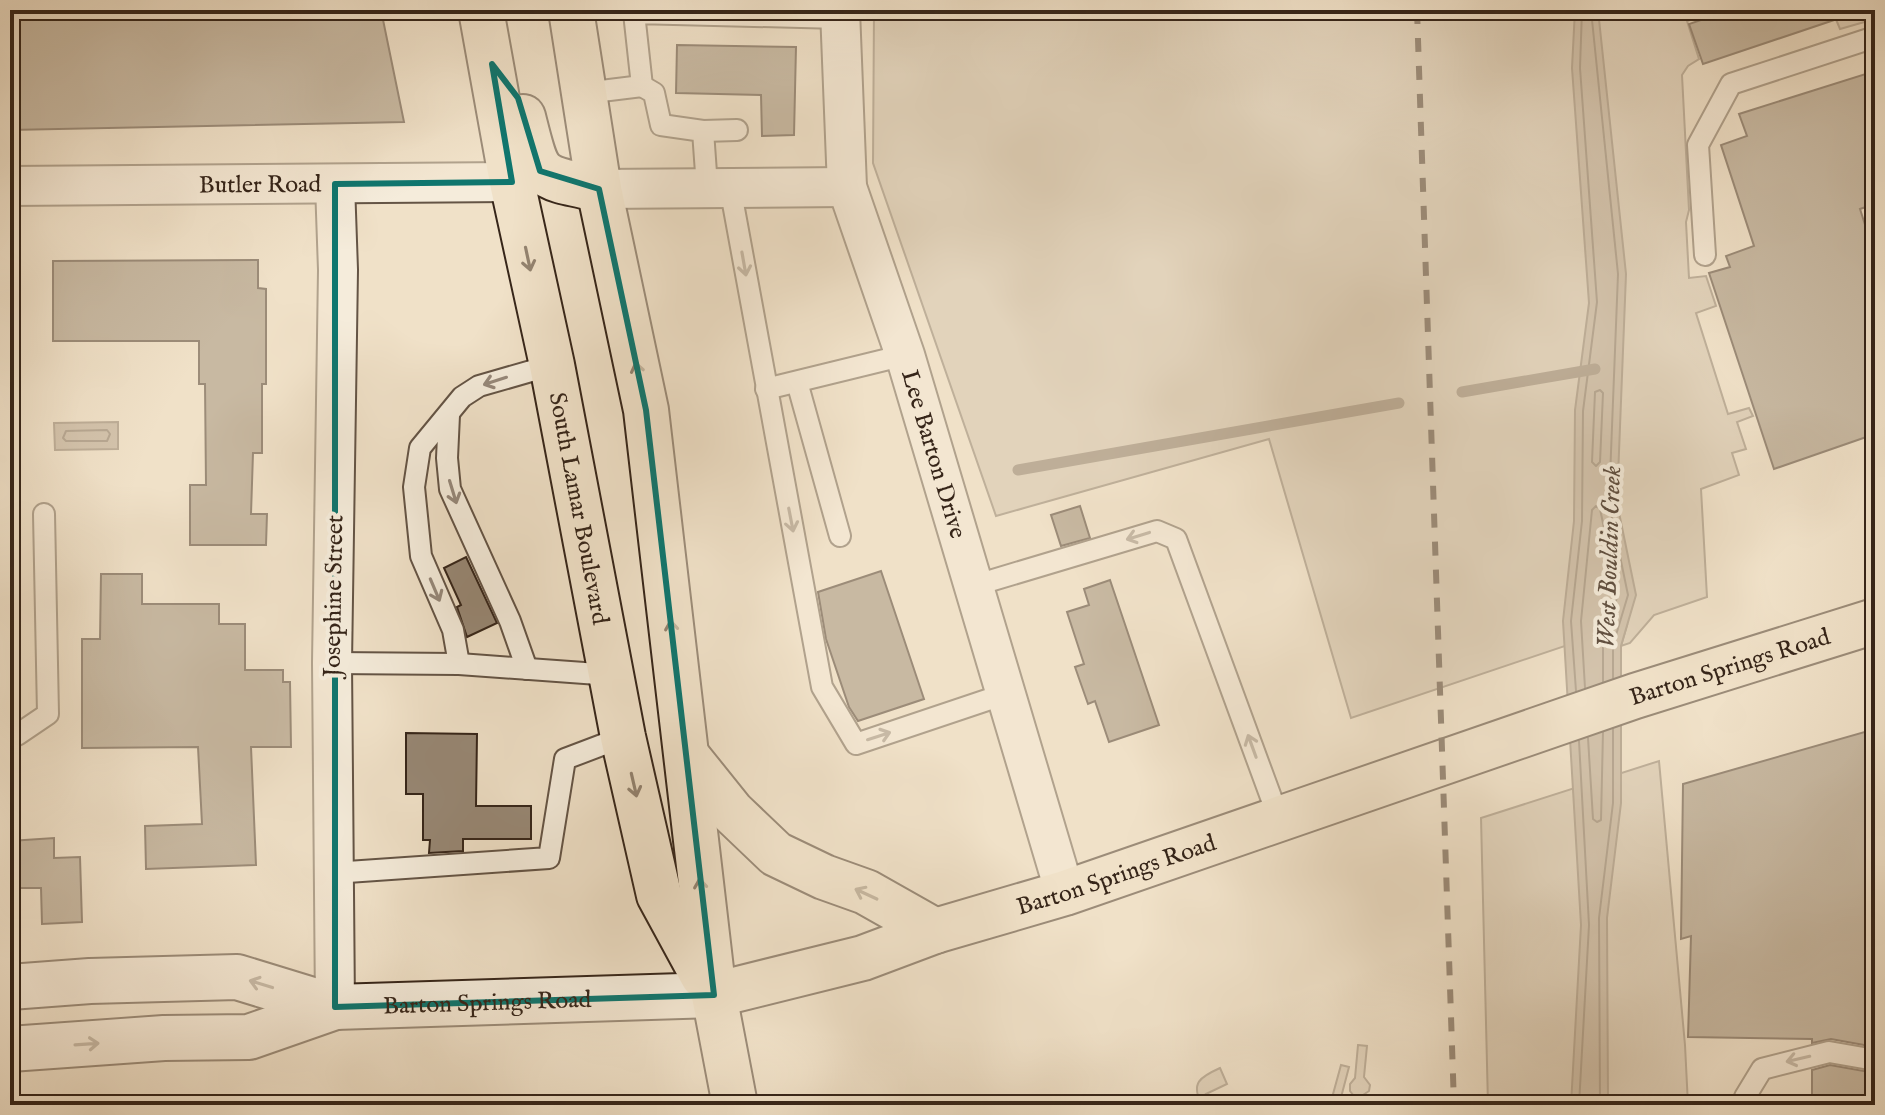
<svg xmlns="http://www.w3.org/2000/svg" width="1885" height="1115" font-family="'IM FELL English',serif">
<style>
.green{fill:#d0c1aa;stroke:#837362;stroke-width:2}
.water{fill:#b1a18c;stroke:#806f5e;stroke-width:2}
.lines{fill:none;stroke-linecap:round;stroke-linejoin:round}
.shore{stroke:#746352;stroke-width:2}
.stream{stroke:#806f5e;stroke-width:11}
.building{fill:#978774;stroke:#362519;stroke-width:2}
.service-casing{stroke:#645445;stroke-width:24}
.minor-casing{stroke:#645445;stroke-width:42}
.secondary-casing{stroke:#362519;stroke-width:48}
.primary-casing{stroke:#362519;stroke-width:48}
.service{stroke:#f5ecdb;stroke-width:20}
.minor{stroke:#f5ecdb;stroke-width:38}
.secondary{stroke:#f5ecdb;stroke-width:44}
.primary{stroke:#f0e1c8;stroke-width:44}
.rail{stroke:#362519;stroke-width:6;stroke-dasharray:14 14;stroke-linecap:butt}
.oneway{stroke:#938370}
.oneway2{stroke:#96887a}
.marked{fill:none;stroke:#0f766e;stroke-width:6;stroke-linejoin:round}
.labels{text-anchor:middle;stroke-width:8;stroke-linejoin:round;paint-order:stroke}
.street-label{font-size:24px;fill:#362519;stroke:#f5ecdb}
.water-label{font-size:26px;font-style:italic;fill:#615041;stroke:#f5ecdb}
</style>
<rect width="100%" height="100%" fill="#f0e1c8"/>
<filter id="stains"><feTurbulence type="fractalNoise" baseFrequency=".0025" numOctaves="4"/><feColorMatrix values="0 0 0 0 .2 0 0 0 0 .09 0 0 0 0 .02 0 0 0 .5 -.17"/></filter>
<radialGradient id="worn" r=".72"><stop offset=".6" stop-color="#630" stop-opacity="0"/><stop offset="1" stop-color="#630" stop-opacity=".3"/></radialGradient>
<!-- green -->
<g class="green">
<path d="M874 10H1719L1687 21 1699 59 1688 66 1682 75 1689 210 1686 222 1689 278 1706 276 1716 306 1696 313 1728 414 1749 408 1753 416 1737 422 1746 449 1732 453 1739 475 1701 489 1707 597 1654 615 1630 643 1621 646 1627 625 1351 718 1269 439 996 516 873 163Z"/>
<path d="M1796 10H1875V19L1840 29 1835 17Z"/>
<path d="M1659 761 1685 1045 1688 1105H1488L1481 818Z"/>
<path d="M1358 1045 1367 1046 1364 1077 1370 1085 1369 1091 1360 1097 1354 1096 1350 1091V1084L1355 1078Z"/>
<path d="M1341 1065 1349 1067 1339 1105H1330Z"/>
<path d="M1220 1068 1227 1084 1206 1094 1213 1105H1202C1190 1083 1200 1077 1220 1068Z"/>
</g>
<!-- water -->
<g class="water">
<path d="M1575 10H1598L1626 274 1617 503 1636 595 1621 646V803L1607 918 1608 1105H1571L1581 925 1563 621 1574 521 1575 410 1589 303 1572 68Z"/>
<path d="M118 422V449L55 450 54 423Z"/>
</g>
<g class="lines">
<!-- shore -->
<g class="shore">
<path d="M1591 10 1618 274 1609 503 1628 595 1613 645V678"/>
<path d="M1600 390 1603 393 1600 462 1596 466 1592 462 1595 392Z"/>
<path d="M107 430 110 434 107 441H66L63 438 66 431Z"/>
<path d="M1585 688 1581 621 1592 510 1596 506 1600 509 1618 594 1603 643V682"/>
<path d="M1576 691 1571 621 1582 521 1583 411 1597 302 1580 68 1582 10"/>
<path d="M1588 738 1593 819 1597 822 1601 820 1603 732"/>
<path d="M1579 741 1589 925 1579 1105"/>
<path d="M1600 1105 1599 918 1613 803V729"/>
</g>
<!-- stream -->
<g class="stream">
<path d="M1462 392 1595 369"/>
<path d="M1018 470 1399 403"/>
</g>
</g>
<!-- building -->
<g class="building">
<path d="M10 10H176L175 20 266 17 265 10H381L404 122 10 130Z"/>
<path d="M1730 10H1848L1849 15 1703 64 1689 24Z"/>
<path d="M677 45 796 47 794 135 762 136 761 95 676 93Z"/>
<path d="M1875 71V204L1860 209 1875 256V434L1774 469 1709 273 1730 267 1726 256 1754 246 1721 145 1747 136 1739 114Z"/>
<path d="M258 260V288L266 289V384H262V453H253L251 514H267L266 545H190V485H206L205 384H199V341H53V261Z"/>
<path d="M1080 506 1090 538 1061 546 1051 515Z"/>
<path d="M466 557 497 623 467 637 457 607 461 605 444 568Z"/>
<path d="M881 571 924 699 858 721 849 707 826 639 818 592Z"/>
<path d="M101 574H142V604H219V624H245V670H283V682H290L291 747H251L256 865 146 869 145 826 202 824 198 747 82 748V639H100Z"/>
<path d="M1110 580 1159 725 1109 742 1095 701 1088 704 1075 667 1084 664 1067 612 1089 605 1084 589Z"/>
<path d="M1875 729V1047L1831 1039 1812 1043V1039L1688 1037 1691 936 1681 939 1683 784Z"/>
<path d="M406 733 477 734 476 806H531V839H463V851L429 853 430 840H423V794H406Z"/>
<path d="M54 838V858L80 857 82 922 42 924 41 888H10V841Z"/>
<path d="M1830 1065 1875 1073V1105H1812V1070Z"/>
</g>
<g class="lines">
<!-- service casing -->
<g class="service-casing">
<g id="service">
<path d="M642 86 654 93 661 125 703 131 707 187"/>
<path d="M585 93 642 86 634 13 840 18"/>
<path d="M703 131 737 130"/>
<path d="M730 187 822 687 856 744 1005 694"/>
<path d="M1705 255 1698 145 1731 84 1875 37"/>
<path d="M797 382 840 536"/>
<path d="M766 389 905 355"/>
<path d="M449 415 447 458 450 489 510 621 527 669"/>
<path d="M973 586 1157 531 1176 539 1279 819"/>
<path d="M332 663 459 664 612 675"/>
<path d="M459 664 453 630 421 556 414 487 420 448 462 397 479 386 552 365"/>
<path d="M10 735H17L48 714 44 514"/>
<path d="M333 873 549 858 565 759 623 737"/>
<path d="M1746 1105 1745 1097 1762 1069 1829 1052 1875 1060"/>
</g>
</g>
<!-- minor casing -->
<g class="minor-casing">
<g id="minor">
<path id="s1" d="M840 10 847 187 905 355 1065 893"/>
<path d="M335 184 338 270 332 663 335 1007"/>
<path id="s2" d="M10 186 512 182"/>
<path d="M599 189 847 187"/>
</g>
</g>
<!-- secondary casing -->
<g class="secondary-casing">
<g id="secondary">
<path id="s3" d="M10 987 90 981 237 977 335 1007 714 995"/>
<path d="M10 1049 164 1038 249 1037 335 1007"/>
</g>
</g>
<!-- primary casing -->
<g class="primary-casing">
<g id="primary">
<path id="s4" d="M481 10 512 182 552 365 623 737 659 895 703 976"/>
<path d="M571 10 599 189 646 410 714 995 735 1105"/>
<path d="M523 117C539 180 535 176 599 189"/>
<path d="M687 756 732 812 776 854 824 877 866 892 935 931"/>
<path id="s5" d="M714 995 863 958 935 931 1065 893 1635 696 1875 621"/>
</g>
</g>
<!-- service -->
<use href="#service" class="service"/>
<!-- minor -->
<use href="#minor" class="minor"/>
<!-- secondary -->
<use href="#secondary" class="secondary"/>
<!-- primary -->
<use href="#primary" class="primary"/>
<!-- rail -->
<path class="rail" d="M1417 10 1454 1105"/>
</g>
<!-- one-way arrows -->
<defs><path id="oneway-shaft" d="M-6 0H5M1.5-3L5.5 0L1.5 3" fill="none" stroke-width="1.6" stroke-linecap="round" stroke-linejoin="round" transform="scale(2)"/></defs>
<g class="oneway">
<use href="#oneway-shaft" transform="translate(528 259) rotate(78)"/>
<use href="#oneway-shaft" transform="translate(638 374) rotate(-102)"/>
<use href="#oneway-shaft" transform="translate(672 632) rotate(-97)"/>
<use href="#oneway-shaft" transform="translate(634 785) rotate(77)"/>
<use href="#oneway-shaft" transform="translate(701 890) rotate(-97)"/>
<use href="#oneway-shaft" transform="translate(866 894) rotate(-155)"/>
</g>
<g class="oneway2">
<use href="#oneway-shaft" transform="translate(744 264) rotate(80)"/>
<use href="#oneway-shaft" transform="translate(495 381) rotate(162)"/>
<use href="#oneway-shaft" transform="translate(453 492) rotate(73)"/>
<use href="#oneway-shaft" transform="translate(791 520) rotate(79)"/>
<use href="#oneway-shaft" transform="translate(1138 536) rotate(163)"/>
<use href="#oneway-shaft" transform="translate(435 590) rotate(67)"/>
<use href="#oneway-shaft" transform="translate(879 736) rotate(-18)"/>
<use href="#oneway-shaft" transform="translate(1252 746) rotate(-110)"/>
<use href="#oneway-shaft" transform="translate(261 984) rotate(-163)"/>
<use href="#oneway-shaft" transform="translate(87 1044) rotate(-4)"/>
<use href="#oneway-shaft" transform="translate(1798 1059) rotate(167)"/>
</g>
<!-- marked area -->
<path d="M0 0H1885V1115H0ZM492 64 518 98 540 171 599 189 646 410 714 995 335 1007V184L512 182Z" fill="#f0e1c8" fill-opacity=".55" fill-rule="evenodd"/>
<path class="marked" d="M492 64 518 98 540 171 599 189 646 410 714 995 335 1007V184L512 182Z"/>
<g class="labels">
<!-- street labels -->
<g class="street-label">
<text dy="8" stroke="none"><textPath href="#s2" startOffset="250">Butler Road</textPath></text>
<text dy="8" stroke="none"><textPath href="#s1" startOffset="458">Lee Barton Drive</textPath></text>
<text dy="8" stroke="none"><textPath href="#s4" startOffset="508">South Lamar Boulevard</textPath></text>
<text transform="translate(333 596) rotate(-89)" y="8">Josephine Street</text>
<text dy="8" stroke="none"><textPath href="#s5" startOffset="1068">Barton Springs Road</textPath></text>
<text dy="8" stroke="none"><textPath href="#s5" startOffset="420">Barton Springs Road</textPath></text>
<text dy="8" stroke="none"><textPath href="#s3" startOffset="482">Barton Springs Road</textPath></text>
</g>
<!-- water labels -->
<g class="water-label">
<text transform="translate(1608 557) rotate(-88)" y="9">West Bouldin Creek</text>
</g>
</g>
<!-- margin -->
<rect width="1885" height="1115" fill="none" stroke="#f0e1c8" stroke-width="40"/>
<rect x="12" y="12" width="1861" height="1091" fill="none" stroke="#362519" stroke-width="4"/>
<rect x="20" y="20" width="1845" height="1075" fill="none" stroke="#362519" stroke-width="2"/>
<rect width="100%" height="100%" filter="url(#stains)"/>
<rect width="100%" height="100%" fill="url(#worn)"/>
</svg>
